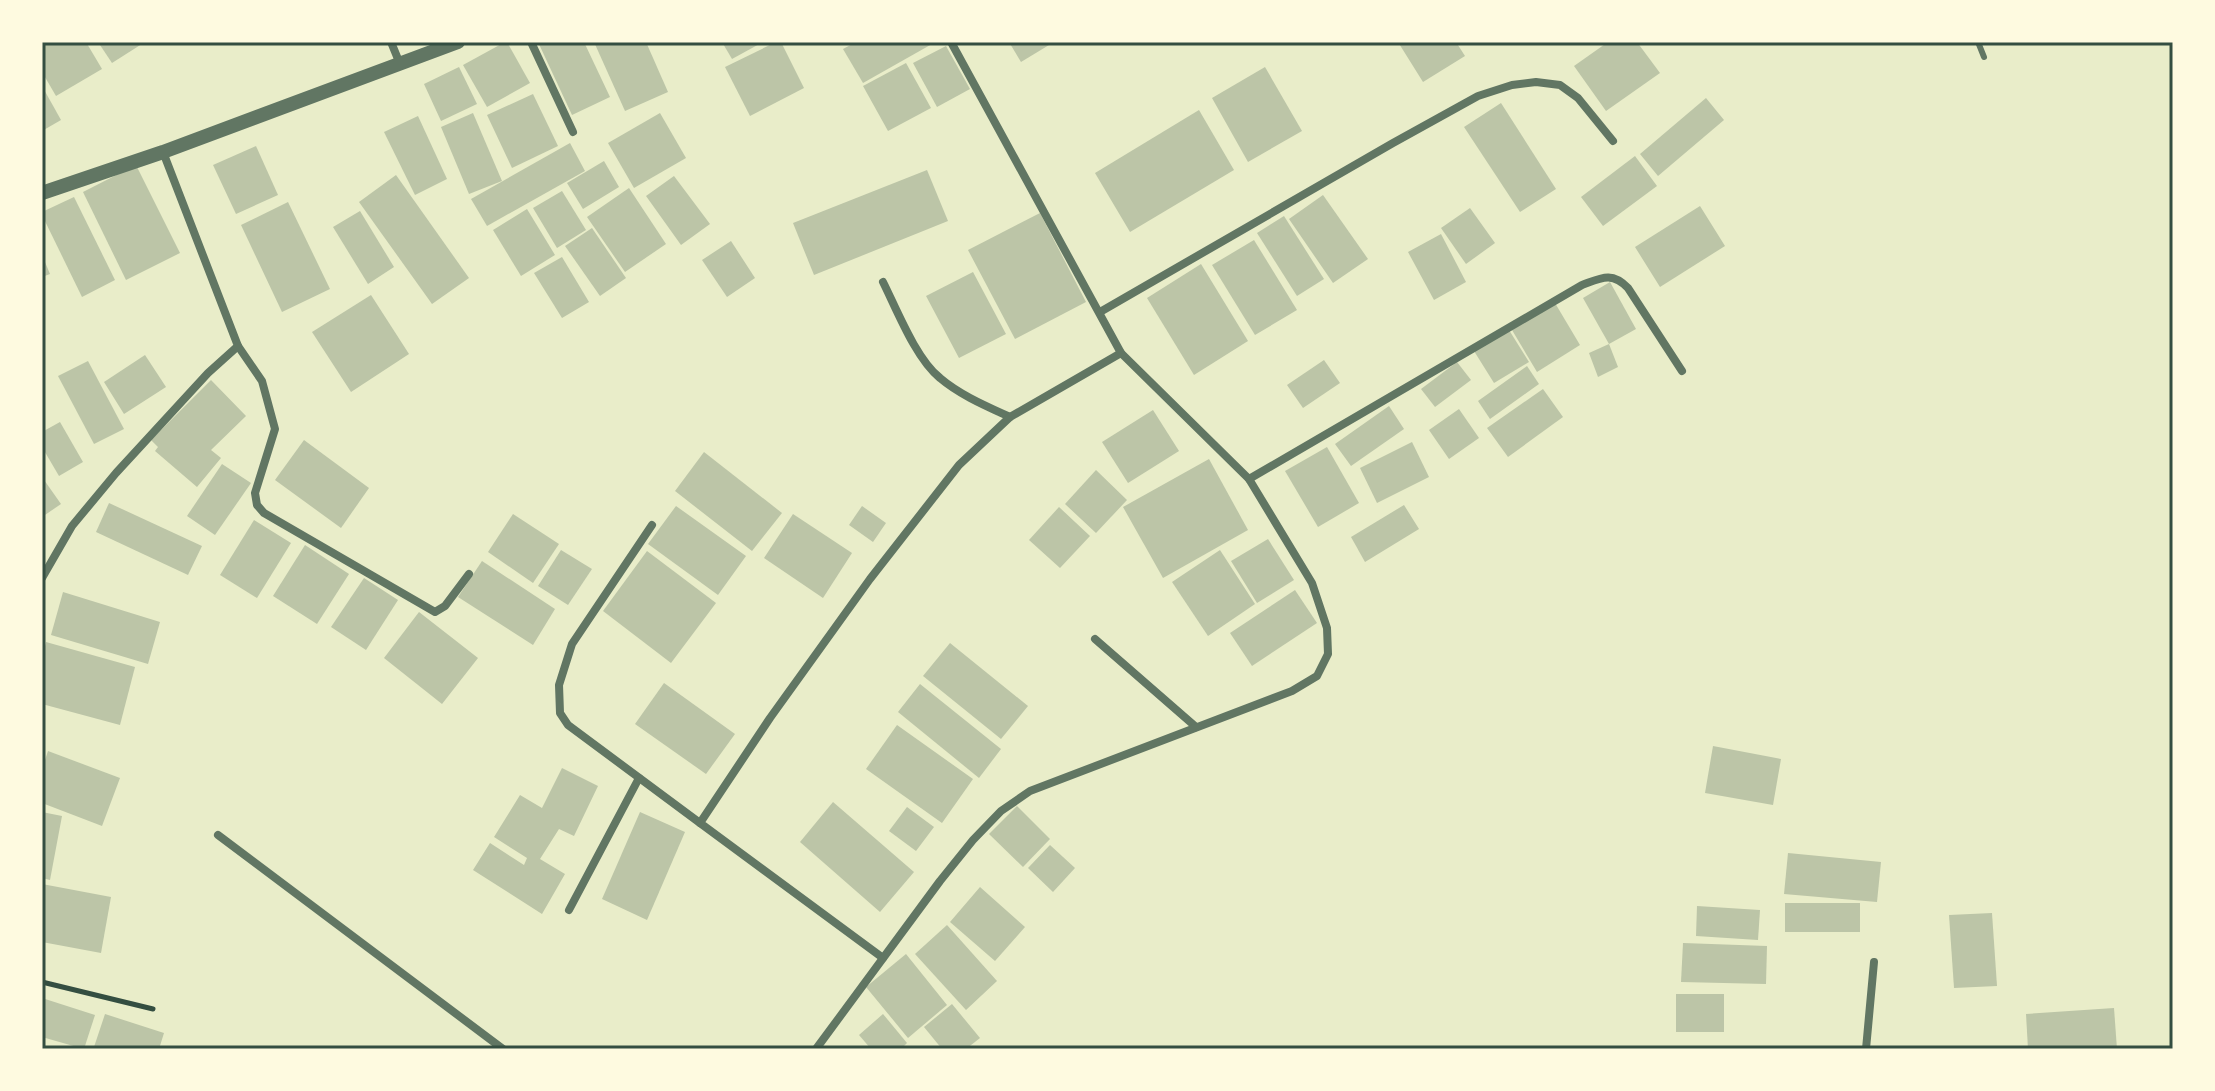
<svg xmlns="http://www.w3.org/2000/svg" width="2215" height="1091" font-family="'Work Sans',sans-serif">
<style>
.building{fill:#bcc5a7}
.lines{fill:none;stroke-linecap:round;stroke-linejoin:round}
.path{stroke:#344e41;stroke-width:5}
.service{stroke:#617663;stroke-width:6}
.minor{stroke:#617663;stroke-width:8}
.tertiary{stroke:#617663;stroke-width:14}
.neatline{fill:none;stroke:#344e41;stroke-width:3}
</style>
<rect width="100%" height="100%" fill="#e9edc9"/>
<!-- building -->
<g class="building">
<path d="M42 42H86L102 69 56 96 42 72Z"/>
<path d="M98 42H145L112 63Z"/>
<path d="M505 42H507L530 83 487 107 463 65Z"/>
<path d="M538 42H584L610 97 572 115Z"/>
<path d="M594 42H646L668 92 625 111Z"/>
<path d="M722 42H763L732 59Z"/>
<path d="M776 42H781L804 88 750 116 725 67Z"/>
<path d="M856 42H930L932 44 863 83 843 49Z"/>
<path d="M1009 42H1054L1021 62Z"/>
<path d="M1398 42H1456L1465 56 1423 82Z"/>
<path d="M1608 42H1637L1660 73 1606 111 1574 66Z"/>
<path d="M946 46 970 89 937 107 913 63Z"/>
<path d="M906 63 931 108 888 131 863 86Z"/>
<path d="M459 67 477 104 441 121 424 84Z"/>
<path d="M1265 67 1302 131 1248 162 1212 98Z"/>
<path d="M42 86 61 120 42 131Z"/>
<path d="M533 94 558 146 512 168 487 115Z"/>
<path d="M1706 98 1724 120 1658 176 1640 154Z"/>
<path d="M1501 103 1556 189 1520 212 1464 127Z"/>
<path d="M1199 110 1234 170 1130 232 1095 173Z"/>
<path d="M473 113 502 181 469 194 441 127Z"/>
<path d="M660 113 686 158 634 188 608 143Z"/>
<path d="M418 116 447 179 415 195 384 132Z"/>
<path d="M570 143 585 171 487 226 471 199Z"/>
<path d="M256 146 278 195 236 214 213 165Z"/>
<path d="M1635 156 1657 186 1603 226 1581 197Z"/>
<path d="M604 161 619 187 583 209 567 183Z"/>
<path d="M136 165 180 253 126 280 83 192Z"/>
<path d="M927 170 948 221 814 275 793 223Z"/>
<path d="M396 175 469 278 432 304 359 202Z"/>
<path d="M674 176 710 224 681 245 646 196Z"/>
<path d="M629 188 666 244 625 272 587 217Z"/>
<path d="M562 191 586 230 557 248 533 208Z"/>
<path d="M1323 195 1368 259 1333 283 1289 219Z"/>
<path d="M74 197 115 280 82 297 42 215V212Z"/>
<path d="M288 202 330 289 282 312 241 225Z"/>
<path d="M1700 206 1725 246 1660 287 1635 247Z"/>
<path d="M1470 208 1495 243 1466 264 1441 228Z"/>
<path d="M527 209 555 255 521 276 493 230Z"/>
<path d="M360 211 394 267 368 284 333 227Z"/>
<path d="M1040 213 1086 302 1015 339 968 250Z"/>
<path d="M1284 216 1324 279 1297 296 1257 233Z"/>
<path d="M592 228 626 278 600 296 565 246Z"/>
<path d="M1441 234 1466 282 1434 300 1408 252Z"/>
<path d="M1254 240 1297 310 1255 335 1212 265Z"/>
<path d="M731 241 755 278 727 297 702 260Z"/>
<path d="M42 255 50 274 42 277Z"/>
<path d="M562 257 589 302 562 318 534 273Z"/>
<path d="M1201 264 1248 341 1194 375 1147 298Z"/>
<path d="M973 272 1006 334 959 358 926 296Z"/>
<path d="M1610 282 1636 329 1609 344 1583 298Z"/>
<path d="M371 295 409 354 351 392 312 332Z"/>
<path d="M1555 303 1580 345 1537 372 1512 330Z"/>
<path d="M1509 330 1529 362 1494 383 1474 351Z"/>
<path d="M1609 344 1618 367 1598 377 1589 353Z"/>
<path d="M145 355 166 387 124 414 104 382Z"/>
<path d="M1324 360 1340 383 1303 408 1287 385Z"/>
<path d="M88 361 124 429 94 444 58 376Z"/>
<path d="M1457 362 1471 380 1435 407 1421 389Z"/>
<path d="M1527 366 1539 384 1490 419 1478 401Z"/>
<path d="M211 380 246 416 211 450 221 458 197 487 155 451 158 447 151 440Z"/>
<path d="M1543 389 1563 417 1508 457 1487 428Z"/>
<path d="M1389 406 1404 429 1351 466 1335 444Z"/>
<path d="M1459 409 1479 438 1449 459 1429 430Z"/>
<path d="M1153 410 1179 451 1128 483 1102 442Z"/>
<path d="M60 422 83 462 59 476 42 447V432Z"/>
<path d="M304 440 369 488 341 528 275 480Z"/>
<path d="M1412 442 1429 477 1377 503 1360 468Z"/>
<path d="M1327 447 1359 503 1318 527 1285 471Z"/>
<path d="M704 452 782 513 752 551 675 491Z"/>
<path d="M1209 459 1248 530 1163 578 1123 507Z"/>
<path d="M222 464 251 483 215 535 187 516Z"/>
<path d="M1096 470 1127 500 1096 533 1065 504Z"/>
<path d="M42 477 61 504 42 517Z"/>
<path d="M109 503 202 546 188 575 96 532Z"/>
<path d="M1404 505 1419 529 1365 562 1351 537Z"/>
<path d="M676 506 746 556 718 595 648 544Z"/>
<path d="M862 506 886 523 873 542 849 525Z"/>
<path d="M1059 507 1090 536 1060 568 1029 540Z"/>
<path d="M513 514 559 544 533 583 488 552Z"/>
<path d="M793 514 852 553 823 598 764 558Z"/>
<path d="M254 520 291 543 257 598 220 575Z"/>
<path d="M1268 539 1294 580 1257 603 1231 561Z"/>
<path d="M305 545 349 574 317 624 273 596Z"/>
<path d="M561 550 592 569 568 605 538 586Z"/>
<path d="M1220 550 1255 604 1208 636 1172 582Z"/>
<path d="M647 551 716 603 671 663 603 611Z"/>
<path d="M482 561 555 609 533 645 458 597Z"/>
<path d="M364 578 398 600 366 650 331 627Z"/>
<path d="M1295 590 1317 623 1252 666 1230 633Z"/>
<path d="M63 592 160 622 148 664 51 635Z"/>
<path d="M419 612 478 658 442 704 384 658Z"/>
<path d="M46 642 135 667 120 725 42 704V658Z"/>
<path d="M950 643 1028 706 1001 739 923 676Z"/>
<path d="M664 683 735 734 706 774 635 724Z"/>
<path d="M920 684 1001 749 979 778 898 712Z"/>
<path d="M897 725 973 779 942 823 866 769Z"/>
<path d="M1713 746 1781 759 1773 805 1705 793Z"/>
<path d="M48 751 120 778 102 826 42 803V769Z"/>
<path d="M562 768 598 786 574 836 559 829 540 859 565 874 542 914 473 870 490 843 524 865 527 858 494 837 520 795 542 808Z"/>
<path d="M833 802 914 872 880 912 800 842Z"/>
<path d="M1017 806 1050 839 1023 867 989 834Z"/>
<path d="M907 807 934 827 916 851 889 831Z"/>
<path d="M42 812 62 816 50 880 42 878Z"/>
<path d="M640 812 685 832 647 920 602 899Z"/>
<path d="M1050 845 1075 868 1053 892 1028 868Z"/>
<path d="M1788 853 1881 862 1877 902 1784 894Z"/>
<path d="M42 884 111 897 101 953 42 942Z"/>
<path d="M980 887 1025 927 995 961 950 922Z"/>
<rect x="1785" y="903" width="75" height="29"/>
<path d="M1697 906 1760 910 1758 940 1696 936Z"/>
<path d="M1992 913 1997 986 1954 988 1949 915Z"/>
<path d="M947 925 997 981 966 1010 915 954Z"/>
<path d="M1683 943 1767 946 1766 984 1681 982Z"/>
<path d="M906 954 947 1005 908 1038 866 987Z"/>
<rect x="1676" y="994" width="48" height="38"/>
<path d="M42 998 95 1015 84 1049 42 1037Z"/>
<path d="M952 1004 980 1038 966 1049H942L924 1027Z"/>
<path d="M2114 1008 2117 1049H2028L2026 1014Z"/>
<path d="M105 1014 164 1033 159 1049H101L94 1047Z"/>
<path d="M883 1014 907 1043 901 1049H871L859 1035Z"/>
</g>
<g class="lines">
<!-- path -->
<path class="path" d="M42 982 153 1009"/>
<!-- service -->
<path class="service" d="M1978 42 1984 57"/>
<!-- minor -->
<g class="minor">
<path d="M391 42 400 64"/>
<path d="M531 42 573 132"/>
<path d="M883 282C897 310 916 359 940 378 960 395 986 406 1010 417"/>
<path d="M1100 312 1393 143 1478 96 1512 85 1536 82 1560 85 1578 98 1613 141"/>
<path d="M238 346 262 381 275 429 255 493 257 505 264 513 435 612 445 606 469 574"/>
<path d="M1249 479 1582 285C1601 278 1612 271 1628 288L1682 371"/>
<path d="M652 525 572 644 559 685 560 713 568 725 700 823"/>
<path d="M42 578 72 526 116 473 208 373 238 346 163 152"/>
<path d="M1095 639 1196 727"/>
<path d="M218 835 503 1049"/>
<path d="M569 910 639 778"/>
<path d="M883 958 700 823 770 718 870 579 959 465 1010 417 1121 353"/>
<path d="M816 1049 940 881 973 840 1001 811 1030 791 1292 691 1317 676 1328 654 1327 628 1312 583 1249 479 1121 353 951 42"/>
<path d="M1866 1049 1874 962"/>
</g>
<!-- tertiary -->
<path class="tertiary" d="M42 193 163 152 458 42"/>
</g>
<!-- border -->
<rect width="2215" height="1091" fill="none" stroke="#fefae0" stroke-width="88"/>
<rect x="44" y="44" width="2127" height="1003" class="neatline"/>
</svg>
